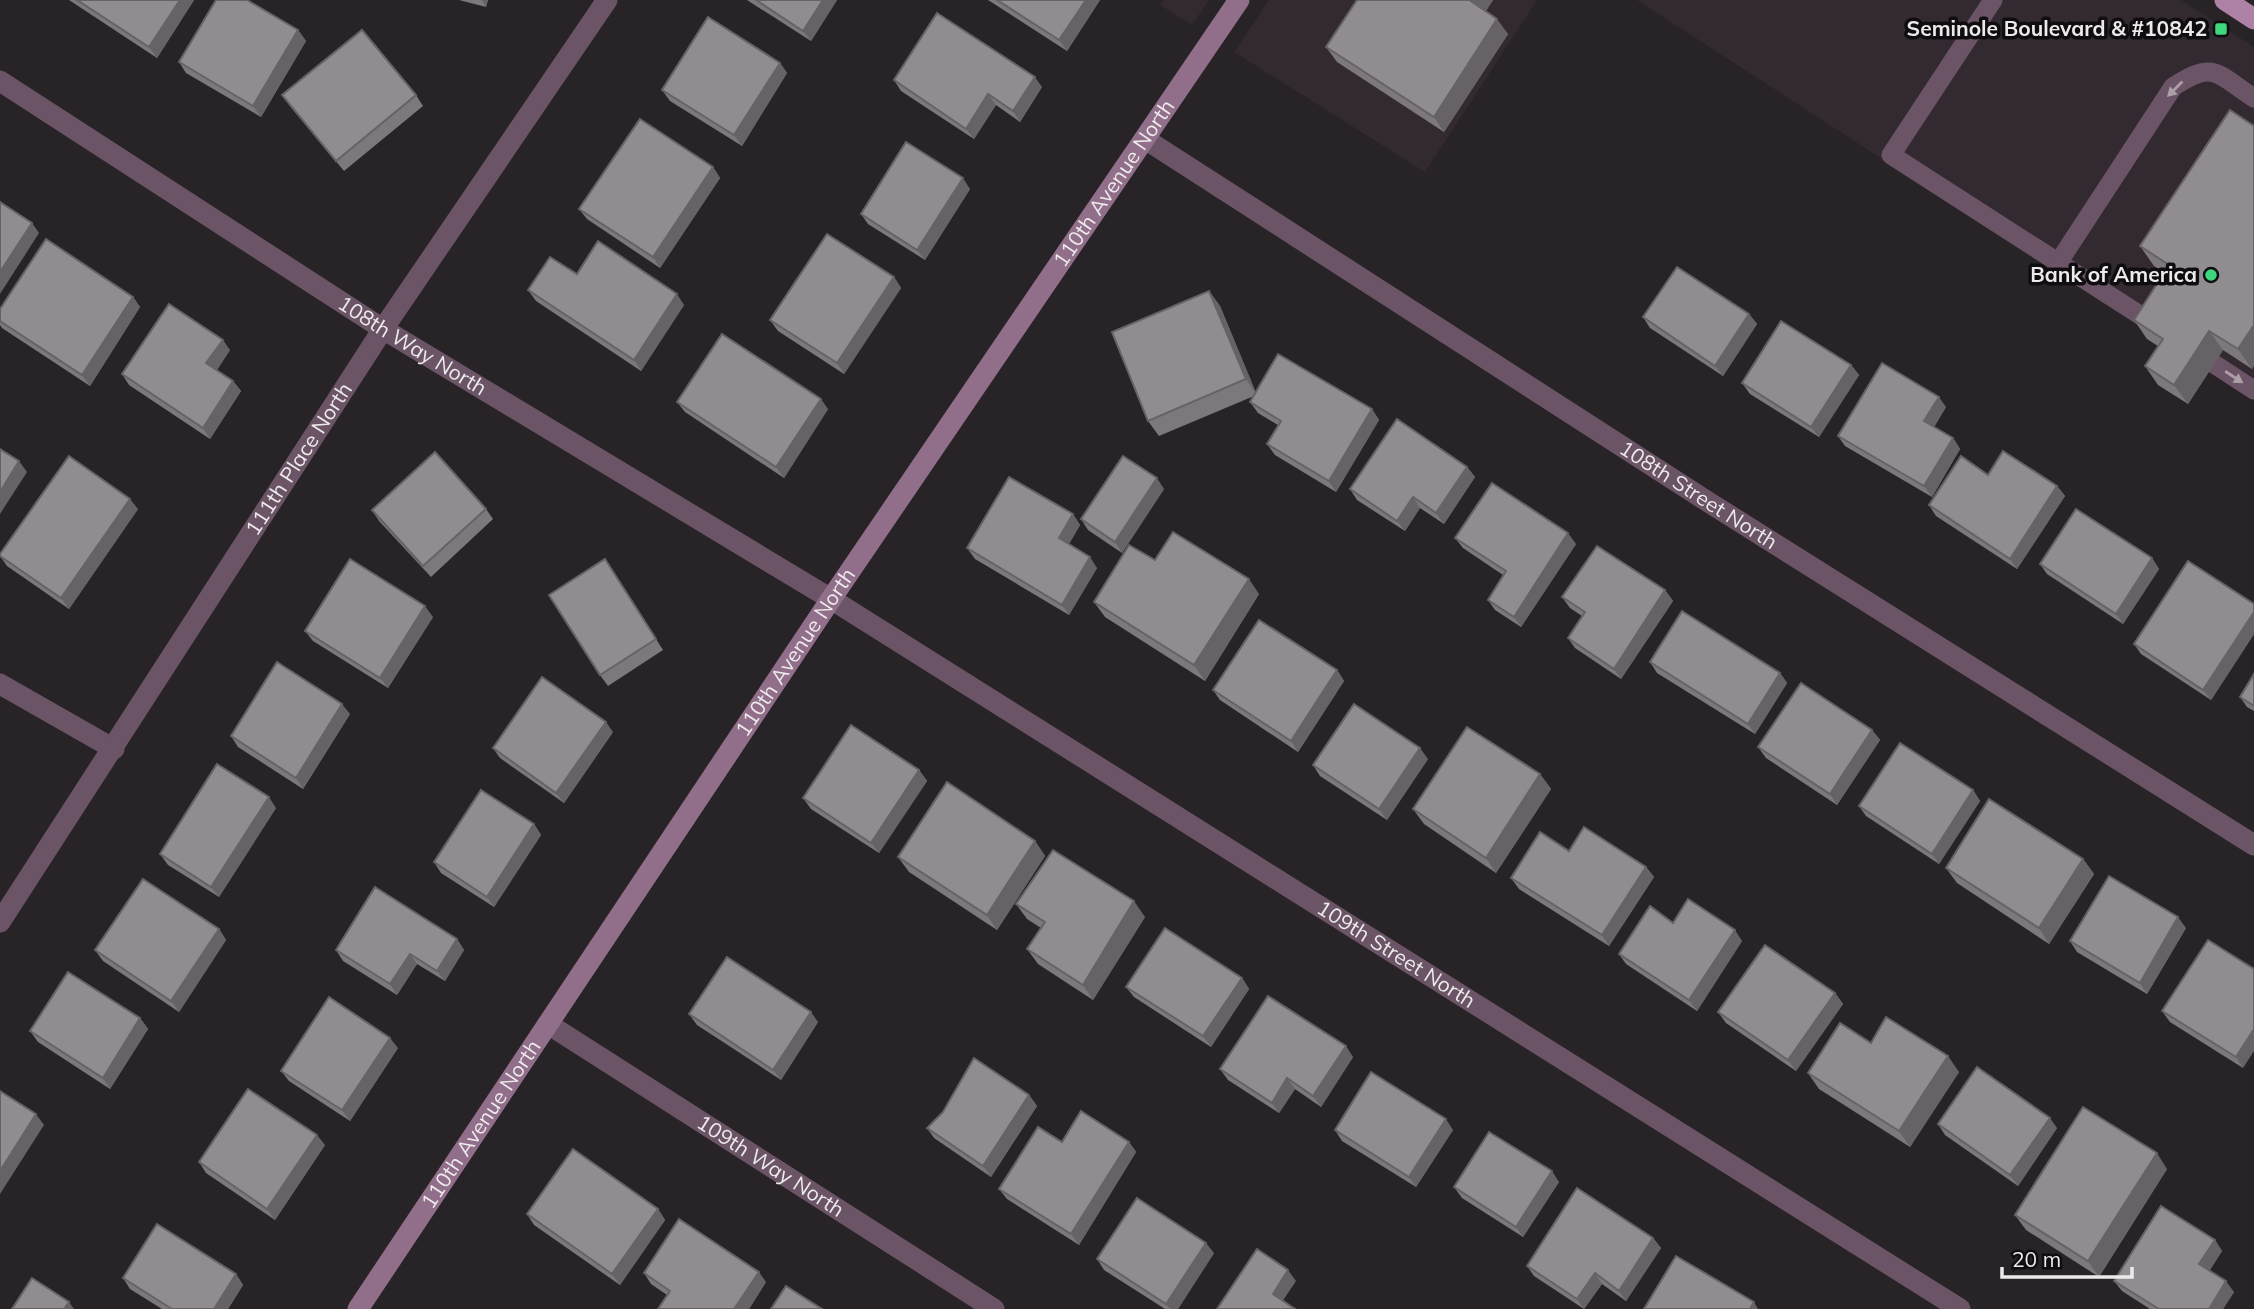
<svg xmlns="http://www.w3.org/2000/svg" width="2254" height="1309" font-family="Mulish,sans-serif">
<style>
.built{fill:#332a31}
.lines{fill:none;stroke-linecap:round;stroke-linejoin:round}
.lane{stroke:#6a5465;stroke-width:19}
.street{stroke:#6a5465;stroke-width:21}
.secondary{stroke:#916e8a;stroke-width:21}
.primary{stroke:#ae82a6;stroke-width:21}
.wall{fill:#7d787c}
.shaded-wall{fill:#666265}
.building{fill:#918c90;stroke:#666265;stroke-width:2}
.oneway{fill:#ac9fa8}
.poi-dot{fill:#3cd77e;stroke:#0f0d0f;stroke-width:2.5}
.labels{text-anchor:middle;stroke-width:7;stroke-linejoin:round;paint-order:stroke}
.poi-label{font-size:21px;font-weight:bold;fill:#edeaec;stroke:#0f0d0f;text-anchor:end}
.street-label{font-size:21px;fill:#edeaec;stroke:#0f0d0f}
</style>
<rect width="100%" height="100%" fill="#272326"/>
<!-- built -->
<g class="built">
<path d="M1164 0H1209L1192 25 1160 5Z"/>
<path d="M1269 0H1537L1425 172 1234 52Z"/>
<path d="M1637 0H2181L2254 47V400Z"/>
</g>
<g class="lines">
<!-- lane -->
<g class="lane">
<path d="M1993 0 1891 155 2157 326"/>
<path d="M2058 263 2173 87C2214 60 2216 73 2254 98"/>
<path d="M2214 364 2254 390"/>
</g>
<!-- street -->
<g class="street">
<path id="s1" d="M0 81 383 329 831 599 1960 1309"/>
<path id="s2" d="M1145 139 1713 505 2254 845"/>
<path d="M0 684 114 749"/>
<path id="s3" d="M0 922 383 329 607 0"/>
<path id="s4" d="M548 1024 994 1309"/>
</g>
<!-- secondary -->
<path class="secondary" id="s5" d="M358 1309 831 599 1239 0"/>
<!-- primary -->
<path class="primary" d="M2225 0 2254 19"/>
</g>
<!-- wall -->
<g class="wall">
<path d="M69 0H194L157 58Z"/>
<path d="M459 0H488L486 7Z"/>
<path d="M747 0H837L811 41Z"/>
<path d="M988 0H1100L1067 51Z"/>
<path d="M1357 0H1493L1486 11 1508 34 1444 132 1337 62 1326 47Z"/>
<path d="M298 30 306 41 261 117 186 73 179 62Z"/>
<path d="M780 63 787 73 742 146 670 101 662 90Z"/>
<path d="M894 80 1042 87 1020 122 996 105 974 139 901 91Z"/>
<path d="M282 95H416L423 106 344 171 290 106Z"/>
<path d="M2254 126V365L2252 369 2223 350 2188 404 2158 385 2145 366 2158 346 2147 339 2134 320 2164 273 2154 266 2140 246Z"/>
<path d="M713 167 720 178 660 268 587 219 579 209Z"/>
<path d="M970 189 925 260 868 224 861 214Z"/>
<path d="M577 274 684 305 641 371 536 301 528 290Z"/>
<path d="M894 277 901 288 844 374 778 331 770 320Z"/>
<path d="M1209 291 1220 306 1256 393 1372 409 1379 420 1336 492 1275 455 1267 444 1278 425 1258 413 1250 402 1254 396 1159 436 1148 421Z"/>
<path d="M133 297 140 307 90 386 2 328 0 325V309Z"/>
<path d="M1749 314 1757 324 1723 376 1650 328 1643 317Z"/>
<path d="M230 350 217 370 233 381 241 391 210 439 129 385 122 374Z"/>
<path d="M1851 365 1859 375 1819 437 1750 394 1742 383Z"/>
<path d="M677 402 828 409 784 478 685 412Z"/>
<path d="M1946 407 1934 427 1953 438 1960 449 1932 497 1845 446 1838 436Z"/>
<path d="M1467 467 1475 477 1444 524 1420 508 1405 531 1357 500 1350 489Z"/>
<path d="M1988 475 2057 486 2065 496 2017 569 1936 516 1929 505Z"/>
<path d="M1164 489 1122 553 1088 530 1081 519Z"/>
<path d="M138 509 69 609 7 566 0 556Z"/>
<path d="M486 509 493 519 431 577 379 521 372 510Z"/>
<path d="M1073 514 1080 525 1069 544 1097 568 1069 615 975 559 967 548Z"/>
<path d="M1455 538 1576 544 1521 627 1495 610 1488 600 1503 575 1463 548Z"/>
<path d="M2152 558 2159 569 2123 624 2047 574 2040 564Z"/>
<path d="M1155 560 1259 594 1205 681 1105 617 1094 602Z"/>
<path d="M612 570 663 650 608 686 600 675Z"/>
<path d="M1665 590 1673 601 1621 679 1575 648 1568 638 1582 616 1570 608 1562 597Z"/>
<path d="M2254 604V634L2211 700 2141 654 2134 644Z"/>
<path d="M433 617 388 688 313 641 305 631Z"/>
<path d="M1650 662 1780 673 1787 683 1755 734 1657 673Z"/>
<path d="M1337 670 1344 681 1298 752 1220 700 1213 690Z"/>
<path d="M2254 674V711L2247 707 2240 697Z"/>
<path d="M350 714 303 789 238 747 231 736Z"/>
<path d="M1872 730 1880 740 1837 805 1766 758 1758 747Z"/>
<path d="M613 732 564 803 500 758 493 748Z"/>
<path d="M1428 759 1387 820 1320 776 1313 765Z"/>
<path d="M919 770 927 781 879 853 811 809 803 798Z"/>
<path d="M1540 774 1551 789 1496 873 1424 824 1413 809Z"/>
<path d="M1973 790 1980 801 1939 864 1866 816 1859 806Z"/>
<path d="M276 808 219 897 168 865 160 854Z"/>
<path d="M534 824 541 835 494 907 441 873 434 862Z"/>
<path d="M1035 841 1045 856 997 930 909 872 898 857Z"/>
<path d="M1569 851 1646 867 1654 877 1609 946 1519 889 1511 878Z"/>
<path d="M2083 859 2094 874 2049 944 1957 883 1946 868Z"/>
<path d="M1016 904 1145 917 1093 1000 1038 964 1027 949 1041 928 1027 919Z"/>
<path d="M1673 923 1742 941 1697 1011 1626 964 1619 954Z"/>
<path d="M2186 928 2147 994 2077 952 2070 941Z"/>
<path d="M219 929 226 940 179 1012 103 961 95 950Z"/>
<path d="M457 939 464 950 445 981 417 964 397 995 343 961 336 950Z"/>
<path d="M2208 940 2243 1068 2170 1022 2162 1011Z"/>
<path d="M1242 978 1249 989 1211 1047 1134 997 1126 987Z"/>
<path d="M1835 993 1843 1004 1796 1071 1726 1023 1718 1012Z"/>
<path d="M689 1014 818 1022 781 1080 697 1025Z"/>
<path d="M140 1018 148 1029 110 1089 38 1042 30 1031Z"/>
<path d="M1871 1043 1959 1072 1910 1147 1819 1089 1808 1073Z"/>
<path d="M398 1048 350 1121 289 1081 281 1071Z"/>
<path d="M1353 1057 1321 1107 1295 1089 1279 1113 1228 1080 1220 1069Z"/>
<path d="M1029 1095 1037 1106 991 1177 934 1138 927 1128Z"/>
<path d="M1938 1124 2057 1128 2018 1186 1945 1135Z"/>
<path d="M1335 1130H1453L1416 1187 1342 1141Z"/>
<path d="M1062 1142H1129L1136 1152 1079 1245 1007 1199 999 1189Z"/>
<path d="M325 1145 275 1220 206 1173 199 1162Z"/>
<path d="M2167 1169 2099 1277 2026 1230 2015 1215Z"/>
<path d="M1559 1182 1523 1237 1462 1198 1454 1187Z"/>
<path d="M658 1209 665 1220 620 1285 534 1225 527 1214Z"/>
<path d="M1653 1238 1661 1248 1626 1301 1602 1284 1584 1309 1534 1276 1527 1266Z"/>
<path d="M2215 1240 2222 1251 2209 1271 2234 1292 2223 1309H2150L2122 1291 2114 1281Z"/>
<path d="M1214 1253 1178 1309H1165L1104 1270 1097 1259Z"/>
<path d="M644 1273 766 1282 749 1309H658L667 1295 651 1284Z"/>
<path d="M236 1274 243 1285 228 1309H162L130 1289 123 1278Z"/>
</g>
<!-- shaded-wall -->
<g class="shaded-wall">
<path d="M180 0H194L157 58 149 47Z"/>
<path d="M482 0H488L486 7Z"/>
<path d="M823 0H837L811 41 803 31Z"/>
<path d="M1086 0H1100L1067 51 1059 40Z"/>
<path d="M1472 0H1493L1482 16 1471 1Z"/>
<path d="M1497 19 1508 34 1444 132 1434 117Z"/>
<path d="M298 30 306 41 261 117 253 106Z"/>
<path d="M780 63 787 73 742 146 734 135Z"/>
<path d="M1035 77 1042 87 1020 122 1013 111Z"/>
<path d="M988 94 996 105 974 139 966 129Z"/>
<path d="M713 167 720 178 660 268 653 257Z"/>
<path d="M963 178 970 189 925 260 917 250Z"/>
<path d="M32 223 39 233 0 294V272Z"/>
<path d="M894 277 901 288 844 374 837 363Z"/>
<path d="M1209 291 1220 306 1257 395 1246 379Z"/>
<path d="M677 294 684 305 641 371 634 360Z"/>
<path d="M133 297 140 307 90 386 82 375Z"/>
<path d="M1749 314 1757 324 1723 376 1715 366Z"/>
<path d="M2254 325V365L2252 369 2238 349Z"/>
<path d="M2209 331 2223 350 2188 404 2174 385Z"/>
<path d="M223 340 230 350 214 374 206 363Z"/>
<path d="M1851 365 1859 375 1819 437 1811 427Z"/>
<path d="M233 381 241 391 210 439 203 428Z"/>
<path d="M1939 397 1946 407 1931 432 1924 421Z"/>
<path d="M821 399 828 409 784 478 776 467Z"/>
<path d="M1372 409 1379 420 1336 492 1329 481Z"/>
<path d="M1953 438 1960 449 1932 497 1924 486Z"/>
<path d="M19 461 27 472 0 514V492Z"/>
<path d="M1467 467 1475 477 1444 524 1436 513Z"/>
<path d="M1157 478 1164 489 1122 553 1115 542Z"/>
<path d="M2057 486 2065 496 2017 569 2010 559Z"/>
<path d="M1413 497 1420 508 1405 531 1397 521Z"/>
<path d="M130 499 138 509 69 609 61 598Z"/>
<path d="M1073 514 1080 525 1066 549 1059 538Z"/>
<path d="M1568 533 1576 544 1521 627 1514 617Z"/>
<path d="M1090 557 1097 568 1069 615 1062 605Z"/>
<path d="M2152 558 2159 569 2123 624 2116 614Z"/>
<path d="M1249 579 1259 594 1205 681 1194 665Z"/>
<path d="M1665 590 1673 601 1621 679 1614 669Z"/>
<path d="M425 606 433 617 388 688 380 678Z"/>
<path d="M2254 612V634L2211 700 2203 690Z"/>
<path d="M1337 670 1344 681 1298 752 1291 741Z"/>
<path d="M1780 673 1787 683 1755 734 1748 724Z"/>
<path d="M342 704 350 714 303 789 296 778Z"/>
<path d="M606 722 613 732 564 803 556 793Z"/>
<path d="M1872 730 1880 740 1837 805 1830 794Z"/>
<path d="M1420 748 1428 759 1387 820 1379 809Z"/>
<path d="M919 770 927 781 879 853 871 843Z"/>
<path d="M1540 774 1551 789 1496 873 1486 858Z"/>
<path d="M1973 790 1980 801 1939 864 1932 854Z"/>
<path d="M269 797 276 808 219 897 211 887Z"/>
<path d="M534 824 541 835 494 907 487 897Z"/>
<path d="M1035 841 1045 856 997 930 987 915Z"/>
<path d="M2083 859 2094 874 2049 944 2039 928Z"/>
<path d="M1646 867 1654 877 1609 946 1602 935Z"/>
<path d="M1134 901 1145 917 1093 1000 1083 985Z"/>
<path d="M2178 917 2186 928 2147 994 2140 983Z"/>
<path d="M219 929 226 940 179 1012 171 1001Z"/>
<path d="M1735 930 1742 941 1697 1011 1689 1000Z"/>
<path d="M457 939 464 950 445 981 437 971Z"/>
<path d="M410 954 417 964 397 995 390 984Z"/>
<path d="M1242 978 1249 989 1211 1047 1203 1036Z"/>
<path d="M1835 993 1843 1004 1796 1071 1788 1060Z"/>
<path d="M811 1012 818 1022 781 1080 773 1070Z"/>
<path d="M140 1018 148 1029 110 1089 103 1078Z"/>
<path d="M2254 1029V1051L2243 1068 2236 1057Z"/>
<path d="M390 1038 398 1048 350 1121 342 1110Z"/>
<path d="M1346 1046 1353 1057 1321 1107 1313 1096Z"/>
<path d="M1948 1056 1959 1072 1910 1147 1899 1131Z"/>
<path d="M1287 1078 1295 1089 1279 1113 1272 1103Z"/>
<path d="M1029 1095 1037 1106 991 1177 983 1166Z"/>
<path d="M36 1114 44 1125 0 1194V1171Z"/>
<path d="M2050 1118 2057 1128 2018 1186 2010 1175Z"/>
<path d="M1446 1119 1453 1130 1416 1187 1409 1177Z"/>
<path d="M317 1135 325 1145 275 1220 267 1209Z"/>
<path d="M1129 1142 1136 1152 1079 1245 1071 1234Z"/>
<path d="M2157 1153 2167 1169 2099 1277 2088 1261Z"/>
<path d="M1552 1171 1559 1182 1523 1237 1516 1227Z"/>
<path d="M658 1209 665 1220 620 1285 612 1274Z"/>
<path d="M1653 1238 1661 1248 1626 1301 1619 1291Z"/>
<path d="M2215 1240 2222 1251 2207 1275 2199 1264Z"/>
<path d="M1206 1243 1214 1253 1178 1309H1170L1166 1304Z"/>
<path d="M1288 1270 1296 1281 1280 1305 1273 1294Z"/>
<path d="M759 1272 766 1282 749 1309H734Z"/>
<path d="M1595 1273 1602 1284 1584 1309 1577 1299Z"/>
<path d="M236 1274 243 1285 228 1309H214Z"/>
<path d="M2226 1281 2234 1292 2223 1309H2209Z"/>
<path d="M69 1302 74 1309H64Z"/>
<path d="M1754 1302 1758 1309H1750Z"/>
</g>
<!-- building -->
<g class="building">
<path d="M77 0H180L149 47Z"/>
<path d="M216 0H247L298 30 253 106 179 62Z"/>
<path d="M756 0H823L803 31Z"/>
<path d="M997 0H1086L1059 40Z"/>
<path d="M1357 0H1472L1471 1 1497 19 1434 117 1326 47Z"/>
<path d="M937 13 1035 77 1013 111 988 94 966 129 894 80Z"/>
<path d="M708 17 780 63 734 135 662 90Z"/>
<path d="M362 30 416 95 336 161 282 95Z"/>
<path d="M2230 110 2254 126V325L2238 349 2209 331 2174 385 2145 366 2163 339 2134 320 2169 265 2140 246Z"/>
<path d="M640 119 713 167 653 257 579 209Z"/>
<path d="M906 142 963 178 917 250 861 214Z"/>
<path d="M0 202 32 223 0 272Z"/>
<path d="M827 234 894 277 837 363 770 320Z"/>
<path d="M46 239 133 297 82 375 0 321V309Z"/>
<path d="M598 241 677 294 634 360 528 290 550 257 577 274Z"/>
<path d="M1677 267 1749 314 1715 366 1643 317Z"/>
<path d="M1209 291 1246 379 1148 421 1112 332Z"/>
<path d="M169 304 223 340 206 363 233 381 203 428 122 374Z"/>
<path d="M1781 321 1851 365 1811 427 1742 383Z"/>
<path d="M722 334 821 399 776 467 677 402Z"/>
<path d="M1278 354 1372 409 1329 481 1267 444 1281 421 1250 402Z"/>
<path d="M1882 363 1939 397 1924 421 1953 438 1924 486 1838 436Z"/>
<path d="M1397 419 1467 467 1436 513 1413 497 1397 521 1350 489Z"/>
<path d="M0 449 19 461 0 492Z"/>
<path d="M2003 451 2057 486 2010 559 1929 505 1961 456 1988 475Z"/>
<path d="M435 452 486 509 423 566 372 510Z"/>
<path d="M69 456 130 499 61 598 0 556V554Z"/>
<path d="M1123 456 1157 478 1115 542 1081 519Z"/>
<path d="M1009 477 1073 514 1059 538 1090 557 1062 605 967 548Z"/>
<path d="M1492 483 1568 533 1514 617 1488 600 1506 571 1455 538Z"/>
<path d="M2076 509 2152 558 2116 614 2040 564Z"/>
<path d="M1173 532 1249 579 1194 665 1094 602 1129 545 1155 560Z"/>
<path d="M1597 546 1665 590 1614 669 1568 638 1585 612 1562 597Z"/>
<path d="M350 559 425 606 380 678 305 631Z"/>
<path d="M605 559 656 639 600 675 549 595Z"/>
<path d="M2188 561 2254 604V612L2203 690 2134 644Z"/>
<path d="M1682 611 1780 673 1748 724 1650 662Z"/>
<path d="M1259 620 1337 670 1291 741 1213 690Z"/>
<path d="M277 662 342 704 296 778 231 736Z"/>
<path d="M2254 674V706L2240 697Z"/>
<path d="M542 677 606 722 556 793 493 748Z"/>
<path d="M1801 683 1872 730 1830 794 1758 747Z"/>
<path d="M1354 704 1420 748 1379 809 1313 765Z"/>
<path d="M851 725 919 770 871 843 803 798Z"/>
<path d="M1467 727 1540 774 1486 858 1413 809Z"/>
<path d="M1900 743 1973 790 1932 854 1859 806Z"/>
<path d="M217 764 269 797 211 887 160 854Z"/>
<path d="M947 782 1035 841 987 915 898 857Z"/>
<path d="M481 790 534 824 487 897 434 862Z"/>
<path d="M1989 799 2083 859 2039 928 1946 868Z"/>
<path d="M1584 827 1646 867 1602 935 1511 878 1540 832 1569 851Z"/>
<path d="M1053 850 1134 901 1083 985 1027 949 1045 922 1016 904Z"/>
<path d="M2109 876 2178 917 2140 983 2070 941Z"/>
<path d="M143 879 219 929 171 1001 95 950Z"/>
<path d="M375 887 457 939 437 971 410 954 390 984 336 950Z"/>
<path d="M1688 899 1735 930 1689 1000 1619 954 1650 906 1673 923Z"/>
<path d="M1165 928 1242 978 1203 1036 1126 987Z"/>
<path d="M2208 940 2254 969V1029L2236 1057 2162 1011Z"/>
<path d="M1765 945 1835 993 1788 1060 1718 1012Z"/>
<path d="M727 957 811 1012 773 1070 689 1014Z"/>
<path d="M68 972 140 1018 103 1078 30 1031Z"/>
<path d="M1268 996 1346 1046 1313 1096 1287 1078 1272 1103 1220 1069Z"/>
<path d="M329 997 390 1038 342 1110 281 1071Z"/>
<path d="M1886 1017 1948 1056 1899 1131 1808 1073 1840 1023 1871 1043Z"/>
<path d="M974 1058 1029 1095 983 1166 927 1128 943 1112Z"/>
<path d="M1977 1067 2050 1118 2010 1175 1938 1124Z"/>
<path d="M1371 1072 1446 1119 1409 1177 1335 1130Z"/>
<path d="M248 1089 317 1135 267 1209 199 1162Z"/>
<path d="M0 1091 36 1114 0 1171Z"/>
<path d="M2083 1107 2157 1153 2088 1261 2015 1215Z"/>
<path d="M1081 1111 1129 1142 1071 1234 999 1189 1038 1127 1062 1142Z"/>
<path d="M1489 1132 1552 1171 1516 1227 1454 1187Z"/>
<path d="M573 1149 658 1209 612 1274 527 1214Z"/>
<path d="M1577 1188 1653 1238 1619 1291 1595 1273 1577 1299 1527 1266Z"/>
<path d="M1137 1198 1206 1243 1166 1304 1097 1259Z"/>
<path d="M2161 1206 2215 1240 2199 1264 2226 1281 2209 1309H2159L2114 1281Z"/>
<path d="M679 1219 759 1272 734 1309H658L670 1291 644 1273Z"/>
<path d="M157 1224 236 1274 214 1309H172L123 1278Z"/>
<path d="M1257 1249 1288 1270 1273 1294 1295 1309H1217Z"/>
<path d="M1676 1256 1754 1302 1750 1309H1644Z"/>
<path d="M32 1278 69 1302 64 1309H12Z"/>
<path d="M786 1286 822 1309H771Z"/>
</g>
<!-- one-way arrows -->
<defs><path id="oneway-solid" d="M-6-.8H1V-3.2L6.5 0L1 3.2V.8H-6Z" transform="scale(1.75)"/></defs>
<g class="oneway">
<use href="#oneway-solid" transform="translate(2175 89) rotate(135)"/>
<use href="#oneway-solid" transform="translate(2234 377) rotate(33)"/>
</g>
<!-- markers -->
<g class="poi-dot">
<rect x="2214" y="22" width="14" height="14" rx="3.5"/>
<circle cx="2211" cy="275" r="7"/>
</g>
<g class="labels">
<!-- poi labels -->
<g class="poi-label">
<text x="2207" y="36">Seminole Boulevard &amp; #10842</text>
<text x="2197" y="282">Bank of America</text>
</g>
<!-- street labels -->
<g class="street-label">
<text dy="7" stroke="none"><textPath href="#s5" startOffset="1356">110th Avenue North</textPath></text>
<text dy="7" stroke="none"><textPath href="#s1" startOffset="490">108th Way North</textPath></text>
<text dy="7" stroke="none"><textPath href="#s3" startOffset="551">111th Place North</textPath></text>
<text dy="7" stroke="none"><textPath href="#s2" startOffset="658">108th Street North</textPath></text>
<text dy="7" stroke="none"><textPath href="#s5" startOffset="789">110th Avenue North</textPath></text>
<text dy="7" stroke="none"><textPath href="#s1" startOffset="1647">109th Street North</textPath></text>
<text dy="7" stroke="none"><textPath href="#s5" startOffset="222">110th Avenue North</textPath></text>
<text dy="7" stroke="none"><textPath href="#s4" startOffset="264">109th Way North</textPath></text>
</g>
</g>
<!-- scale -->
<path d="M2002 1267v10h130v-10" fill="none" stroke="#edeaec" stroke-width="3.5"/>
<text x="2012" y="1267" font-size="21" fill="#edeaec" stroke="#0f0d0f" stroke-width="5" paint-order="stroke">20 m</text>
</svg>
